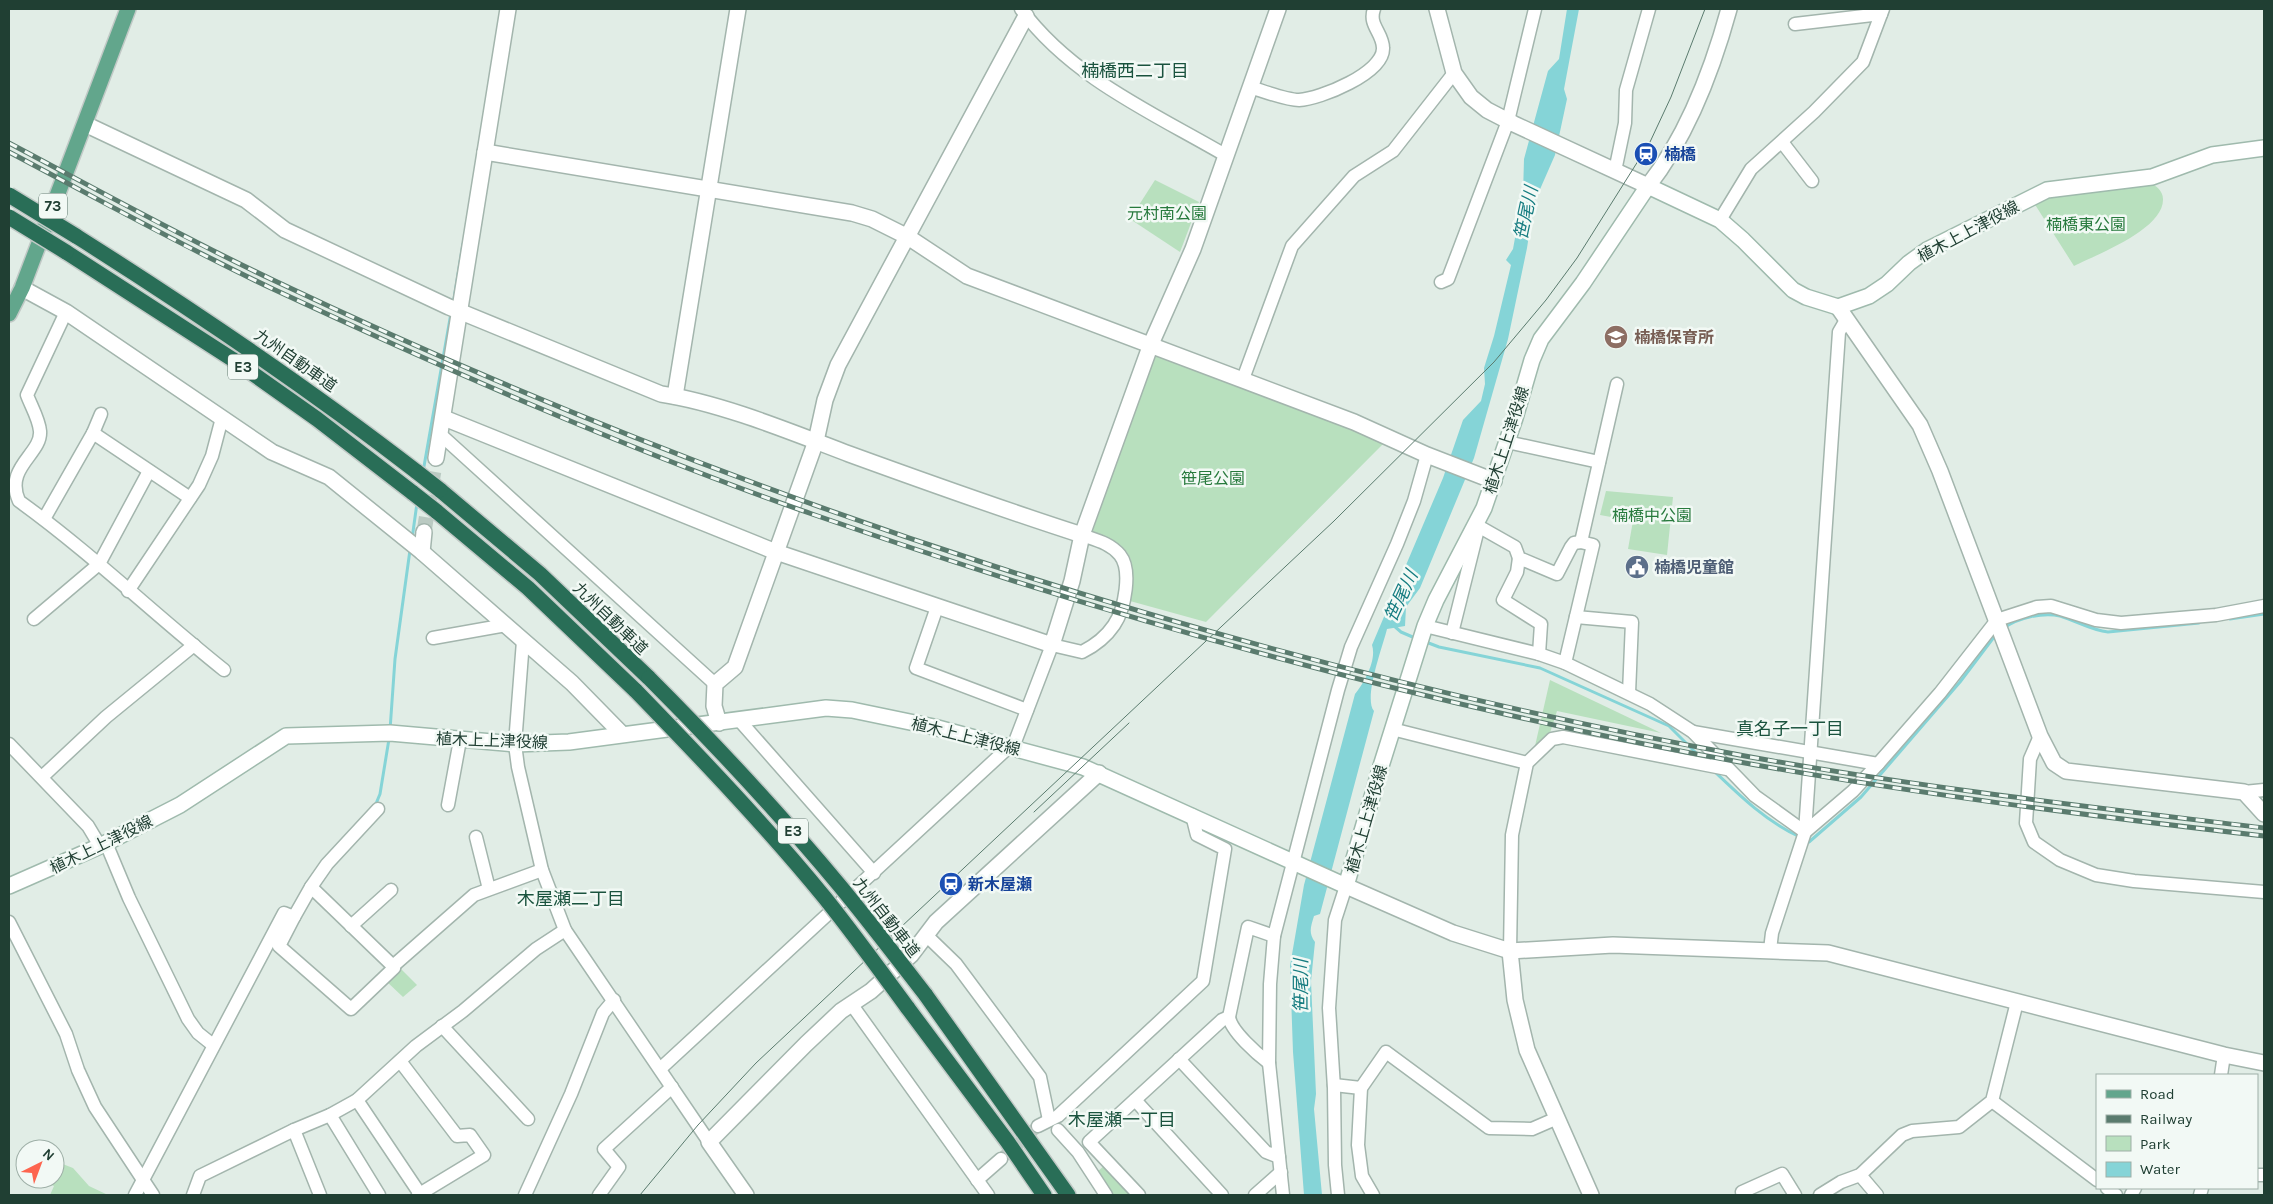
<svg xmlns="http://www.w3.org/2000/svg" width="2273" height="1204" font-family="Karla,'Noto Sans JP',sans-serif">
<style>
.green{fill:#b8e0be}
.water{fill:#85d4d7}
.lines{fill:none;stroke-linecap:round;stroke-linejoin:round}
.stream{stroke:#85d4d7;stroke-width:3}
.minor-tunnel{stroke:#bacac2;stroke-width:12;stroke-dasharray:12 6;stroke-linecap:butt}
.tertiary-tunnel{stroke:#bacac2;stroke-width:15;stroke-dasharray:15 8;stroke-linecap:butt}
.minor-casing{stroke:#a3b5ad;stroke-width:15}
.tertiary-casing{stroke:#a3b5ad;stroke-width:18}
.secondary-casing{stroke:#9fbaad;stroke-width:18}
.primary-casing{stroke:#c1c9c6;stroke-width:18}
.motorway-casing{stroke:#c1c9c6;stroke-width:18}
.minor{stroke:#fff;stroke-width:12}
.tertiary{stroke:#fff;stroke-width:15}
.secondary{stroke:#fff;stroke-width:15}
.primary{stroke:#62a68c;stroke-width:15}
.motorway{stroke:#296e57;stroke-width:15}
.tram{stroke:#5a7b6e;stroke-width:1}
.rail-casing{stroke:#5a7b6e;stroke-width:5}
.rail{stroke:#f2f9f5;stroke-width:3;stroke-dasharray:9;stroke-linecap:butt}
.motorway-bridge-casing{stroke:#c1c9c6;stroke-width:18;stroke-linecap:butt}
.motorway-bridge{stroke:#296e57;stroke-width:15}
.labels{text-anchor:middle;stroke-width:5;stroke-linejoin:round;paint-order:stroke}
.shield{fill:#f2f9f5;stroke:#5f776d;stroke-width:1}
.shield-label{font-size:15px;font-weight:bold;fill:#203f33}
.transit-label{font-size:16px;font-weight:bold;fill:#164399;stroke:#f2f9f5;text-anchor:start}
.park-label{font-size:16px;fill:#277a3d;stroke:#f2f9f5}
.street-label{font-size:16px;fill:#203f33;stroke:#f2f9f5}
.education-label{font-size:16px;font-weight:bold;fill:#785e54;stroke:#f2f9f5;text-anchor:start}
.service-label{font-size:16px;font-weight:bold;fill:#4e5e75;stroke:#f2f9f5;text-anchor:start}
.neighbourhood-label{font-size:18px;fill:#1a533e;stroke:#f2f9f5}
.water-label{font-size:18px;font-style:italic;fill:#157c80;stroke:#f2f9f5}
</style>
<rect width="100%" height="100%" fill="#e1ede6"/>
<!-- green -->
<g class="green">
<path d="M1155 180 1199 202 1180 252 1130 219Z"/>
<path d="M2149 183C2156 185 2163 191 2163 199 2164 229 2098 254 2074 266L2034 203 2055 195Z"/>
<path d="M1155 354 1352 427 1384 443 1206 622 1130 601C1136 559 1135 546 1092 533Z"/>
<path d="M1606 491 1673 497 1667 555 1628 549 1633 521 1600 515Z"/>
<path d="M1550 680 1661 733 1557 711 1549 736 1535 746Z"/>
<path d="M399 967 417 985 403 997 385 980Z"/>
<path d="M55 1161 73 1168 89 1186 108 1195H50L54 1186 38 1179H55Z"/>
<path d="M1105 1165 1133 1195H1112L1097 1172Z"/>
</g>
<!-- water -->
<path class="water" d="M1567 9H1579L1564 89 1567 99 1555 155 1534 203 1527 248 1508 339 1474 458 1420 588 1406 607 1405 626 1387 629C1383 646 1363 698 1374 711L1320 914 1314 916C1311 926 1308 933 1315 942L1311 981 1316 1094 1314 1109 1322 1195H1304L1293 1052 1290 966 1304 885 1355 694C1364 683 1377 660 1372 645L1443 478 1463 420 1481 401 1485 384 1484 368 1494 336 1511 265 1506 260 1513 249 1523 194 1524 159 1548 71 1559 59Z"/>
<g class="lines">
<!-- stream -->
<g class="stream">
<path d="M453 305 463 244"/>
<path d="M423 472 451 313"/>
<path d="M412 539 417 503"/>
<path d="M2230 619 2264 614"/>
<path d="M1393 625 1401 632 1415 638"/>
<path d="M2004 628C2017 618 2043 612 2060 616 2077 621 2091 630 2108 632L2199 623"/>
<path d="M1426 642 1439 647 1540 668 1669 726 1703 760"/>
<path d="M390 730 395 659 410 550"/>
<path d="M1714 771C1740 796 1767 822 1800 837"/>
<path d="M375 806 380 794 389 739"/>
<path d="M1805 840 1809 842 1861 797 1960 682 1997 633"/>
</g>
<!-- minor-tunnel -->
<path class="minor-tunnel" d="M1001 1159 1038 1126"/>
<!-- tertiary-tunnel -->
<path class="tertiary-tunnel" d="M424 532 436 458"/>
<!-- minor casing -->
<g class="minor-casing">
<g id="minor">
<path d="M1021 9C1072 78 1153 113 1225 155"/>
<path d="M1795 24 1881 14"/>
<path d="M1250 87C1263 91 1286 100 1299 100 1320 99 1384 73 1383 48 1383 33 1368 25 1374 9"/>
<path d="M1782 142 1812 181"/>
<path d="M1615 171 1625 123 1626 90 1649 9"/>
<path d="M1720 220 1751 169 1814 112 1863 62 1883 9"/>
<path d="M1441 282 1448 279 1508 121 1535 9"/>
<path d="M66 312 27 395C31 406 39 419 40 431 42 454 4 467 19 501 91 553 155 615 224 670"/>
<path d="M1243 379 1292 246 1354 176 1393 151 1454 73"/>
<path d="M93 433 101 414"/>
<path d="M441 435 715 684"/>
<path d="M1507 442 1599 462"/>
<path d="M44 519 93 433 190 498"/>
<path d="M1478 526 1515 547 1519 558 1557 574 1571 547 1574 543 1581 542"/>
<path d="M1519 558 1517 572 1503 600 1541 624 1539 654"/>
<path d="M128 591 199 485 212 456 222 418"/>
<path d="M937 607 916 668 1027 710"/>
<path d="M1576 617 1632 622 1629 693"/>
<path d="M34 619 99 564 149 471"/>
<path d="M1425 626 1539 654 1565 663 1650 704 1693 732 1755 796 1805 832 1853 791 1878 764 1940 693 1997 620 2037 607 2051 606 2096 620 2121 623 2216 615 2264 606"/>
<path d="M1452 633 1478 529"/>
<path d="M433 638 506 625"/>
<path d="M523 641 515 744 518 767 542 870 565 930 709 1142"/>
<path d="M1565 663 1593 545 1581 542 1617 384"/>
<path d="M740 721 874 873"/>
<path d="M1392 729 1527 763"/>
<path d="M1693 732 1878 764"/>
<path d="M2040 736 2030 759 2026 823 2034 842 2060 860 2096 875 2134 881 2264 892"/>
<path d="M9 744 88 826 100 846"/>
<path d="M1013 747 1052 645 1082 652C1094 646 1106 637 1114 625 1125 609 1132 570 1120 555 1110 543 1096 540 1082 535"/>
<path d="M42 777 106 717 194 645"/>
<path d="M2244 792 2264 790"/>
<path d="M448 805 460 740"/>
<path d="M476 837 489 889"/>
<path d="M106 843 129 898 188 1019 198 1033 213 1045"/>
<path d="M311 887 327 864 378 809"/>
<path d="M294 917 279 946 351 1009 394 968 393 966"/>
<path d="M9 922 66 1034 78 1070 95 1107 153 1195"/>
<path d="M351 926 391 890"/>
<path d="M926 935 956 964 1040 1077 1049 1120"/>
<path d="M1770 950 1772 933 1805 832 1839 332 1846 320"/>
<path d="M1510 951 1512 835 1527 763 1552 739 1563 737 1727 769"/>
<path d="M852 1005 988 1195"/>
<path d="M1229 1017 1248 927 1274 936"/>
<path d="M442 1026 528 1119"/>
<path d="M1179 1059 1266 1152 1279 1157"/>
<path d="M400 1061 457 1136 470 1135 484 1155 418 1195"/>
<path d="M660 1069 1010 746"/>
<path d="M2221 1075 2224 1055"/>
<path d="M1334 1085 1361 1088"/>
<path d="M357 1100 420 1194"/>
<path d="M1135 1100 1222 1195"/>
<path d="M1992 1101 2097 1180"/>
<path d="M330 1115 379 1195"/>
<path d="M1038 1126 1058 1116 1203 981 1225 849 1197 835 1192 815"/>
<path d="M294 1130 320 1195"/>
<path d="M1058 1130 1078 1152 1106 1195"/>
<path d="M1860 1175 1877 1195"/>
<path d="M2257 1175H2264"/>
<path d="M977 1180 1001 1159"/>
<path d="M2107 1188 2116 1195"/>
<path d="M135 1195 284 913 294 917 311 887 393 966 474 895 542 870"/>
<path d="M193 1195 200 1176 294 1130 330 1115 357 1100 416 1046 463 1011 536 949 565 930"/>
<path d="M525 1195 571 1094 603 1013 614 1000"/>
<path d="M599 1195 619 1167 604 1149 672 1087"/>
<path d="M1139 1195 1089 1142 1222 1020 1229 1017C1231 1031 1257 1054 1269 1063"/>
<path d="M1255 1195 1281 1172"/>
<path d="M1283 1195 1269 1063 1270 984 1274 936 1338 690 1351 647 1397 544 1414 501 1427 455"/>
<path d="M1338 1195 1335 1165 1334 1088 1329 1008 1335 920 1346 886"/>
<path d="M1373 1195 1362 1176 1358 1145 1361 1088 1386 1052 1489 1128 1532 1129 1555 1119"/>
<path d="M1744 1195 1742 1192 1782 1174 1795 1195"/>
<path d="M1820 1195 1841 1182 1860 1175 1902 1135 1912 1131 1959 1127 1992 1101 2017 1002"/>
<path d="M2131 1195 2135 1188"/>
<path d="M2200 1195 2202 1188"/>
</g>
</g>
<!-- tertiary casing -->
<g class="tertiary-casing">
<g id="tertiary">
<path d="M1437 9 1454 73 1471 97 1487 110 1514 124 1648 186C1688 135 1712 71 1729 9"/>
<path d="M85 124 246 200 285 230 449 307 661 394C721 403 791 432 849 454 926 482 1004 510 1082 535"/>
<path d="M485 152 852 213 872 219 908 237 967 276 1354 422 1427 455 1494 481"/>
<path d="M22 288 66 312 272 452 329 477 422 552 572 683 622 734"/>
<path d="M1838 307 1920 425 1940 471 2040 736 2054 763 2066 771 2244 792 2264 814"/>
<path d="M675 396 738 9"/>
<path d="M444 418 776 552 1052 645 1072 581 1082 535 1151 344 1193 249 1278 9"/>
<path d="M436 458 508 9"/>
<path d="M422 552 424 532"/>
<path d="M719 723 714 706 715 684 735 667 816 441 825 400 838 365 1026 16"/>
<path d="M1346 886 1453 933 1510 951 1613 945 1828 953 2224 1055 2264 1063"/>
<path d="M1510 951 1515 1000 1527 1050 1591 1195"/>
<path d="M746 1195 709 1142 806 1044 841 1011 871 991 911 955 936 922 1099 773"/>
</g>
</g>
<!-- secondary casing -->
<g class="secondary-casing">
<path id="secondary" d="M9 886 100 846 180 805 286 736 390 733 515 744 569 742 826 708 852 710 934 727 1083 767 1346 886 1381 766 1425 626 1436 600 1484 508 1515 418 1532 360 1541 339 1583 283 1648 186 1720 220 1743 240 1793 290 1806 297 1838 307 1869 296 1887 284 1909 263 1927 250 2047 190 2152 177 2212 155 2264 148"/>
</g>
<!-- primary casing -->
<g class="primary-casing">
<path id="primary" d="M9 314 22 288 128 9"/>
</g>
<!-- motorway casing -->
<g class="motorway-casing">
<g id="motorway">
<path d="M76 236C193 310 307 387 417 472"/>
<path d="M66 252 232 359 317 419 413 493"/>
<path d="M440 490 540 574 649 678"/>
<path d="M436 511 528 588 636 691"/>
<path d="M925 994 1068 1195"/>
<path d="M907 1007 1007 1141 1044 1195"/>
</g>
</g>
<!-- minor -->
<use href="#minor" class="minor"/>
<!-- tertiary -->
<use href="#tertiary" class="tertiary"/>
<!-- secondary -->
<use href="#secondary" class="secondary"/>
<!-- primary -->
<use href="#primary" class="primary"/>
<!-- motorway -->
<use href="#motorway" class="motorway"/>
<!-- tram -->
<g class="tram">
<path d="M1034 812 1129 723"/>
<path d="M640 1195 698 1125 756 1063 1334 521 1494 362 1546 300 1577 258 1650 142 1671 97 1705 9"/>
</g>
<!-- rail casing -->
<g class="rail-casing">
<g id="rail">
<path d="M9 143C96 189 184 238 273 280 740 502 1237 662 1745 756 1916 787 2091 807 2264 828"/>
<path d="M9 152C96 198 184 247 273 289 449 371 629 450 812 514 1116 620 1428 706 1745 763 1917 794 2091 816 2264 836"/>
</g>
</g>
<!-- rail -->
<use href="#rail" class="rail"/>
<!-- motorway-bridge casing -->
<g class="motorway-bridge-casing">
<g id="motorway-bridge">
<path d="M9 195 76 236"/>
<path d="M9 217 66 252"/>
<path d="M417 472 440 490"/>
<path d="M413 493 436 511"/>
<path d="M649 678C716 745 780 814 840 886 869 921 897 958 925 994"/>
<path d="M636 691C701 758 766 826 825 898 853 933 880 970 907 1007"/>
</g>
</g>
<!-- motorway-bridge -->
<use href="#motorway-bridge" class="motorway-bridge"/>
</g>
<!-- icons -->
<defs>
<g id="station-disc" transform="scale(1.25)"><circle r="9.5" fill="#1a4fb4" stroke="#f2f9f5"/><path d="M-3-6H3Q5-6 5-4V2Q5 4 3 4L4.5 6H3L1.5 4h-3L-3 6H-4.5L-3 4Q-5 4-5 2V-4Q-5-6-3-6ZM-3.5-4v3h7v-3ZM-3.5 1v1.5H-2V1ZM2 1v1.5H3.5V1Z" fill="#fff"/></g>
<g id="school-disc" transform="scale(1.25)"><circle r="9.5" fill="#8d6e63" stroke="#f2f9f5"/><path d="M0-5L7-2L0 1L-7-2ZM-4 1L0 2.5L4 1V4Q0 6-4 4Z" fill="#fff"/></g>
<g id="civic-disc" transform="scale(1.25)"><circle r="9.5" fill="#5c6f8a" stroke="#f2f9f5"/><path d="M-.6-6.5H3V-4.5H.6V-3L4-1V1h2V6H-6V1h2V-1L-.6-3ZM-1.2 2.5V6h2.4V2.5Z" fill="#fff"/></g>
</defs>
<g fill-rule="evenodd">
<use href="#station-disc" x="1646" y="154"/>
<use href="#school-disc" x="1616" y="337"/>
<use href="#civic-disc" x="1637" y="567"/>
<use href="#station-disc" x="951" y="884"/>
</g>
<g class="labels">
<!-- shield labels -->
<g class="shield">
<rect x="39" y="193.5" width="28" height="25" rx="4"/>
<rect x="228" y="354.5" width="30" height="25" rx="4"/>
<rect x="778" y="818.5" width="30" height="25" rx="4"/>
</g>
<g class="shield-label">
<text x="53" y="211">73</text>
<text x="243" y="372">E3</text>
<text x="793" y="836">E3</text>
</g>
<!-- transit labels -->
<g class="transit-label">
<text x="1664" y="160">楠橋</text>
<text x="968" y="890">新木屋瀬</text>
</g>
<!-- park labels -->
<g class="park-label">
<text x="1167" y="219">元村南公園</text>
<text x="2086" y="230">楠橋東公園</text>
<text x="1213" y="484">笹尾公園</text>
<text x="1652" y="521">楠橋中公園</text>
</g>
<!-- street labels -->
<g class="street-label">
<text transform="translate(1968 231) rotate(-28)" y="6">植木上上津役線</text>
<text transform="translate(296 360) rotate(35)" y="6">九州自動車道</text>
<text transform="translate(1506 440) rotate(-72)" y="6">植木上上津役線</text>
<text transform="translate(611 618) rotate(44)" y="6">九州自動車道</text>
<text transform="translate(966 736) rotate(14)" y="6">植木上上津役線</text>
<text transform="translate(492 740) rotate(2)" y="6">植木上上津役線</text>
<text transform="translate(1366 819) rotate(-74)" y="6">植木上上津役線</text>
<text transform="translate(101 844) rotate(-26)" y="6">植木上上津役線</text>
<text transform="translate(887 917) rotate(52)" y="6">九州自動車道</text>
</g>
<!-- education labels -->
<g class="education-label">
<text x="1634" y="343">楠橋保育所</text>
</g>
<!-- service labels -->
<g class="service-label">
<text x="1654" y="573">楠橋児童館</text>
</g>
<!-- neighbourhood labels -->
<g class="neighbourhood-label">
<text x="1135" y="77">楠橋西二丁目</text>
<text x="1790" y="735">真名子一丁目</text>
<text x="571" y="905">木屋瀬二丁目</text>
<text x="1122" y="1126">木屋瀬一丁目</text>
</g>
<!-- water labels -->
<g class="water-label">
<text transform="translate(1526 213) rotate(-78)" y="6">笹尾川</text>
<text transform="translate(1401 596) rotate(-65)" y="6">笹尾川</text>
<text transform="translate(1301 986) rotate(-90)" y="6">笹尾川</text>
</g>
</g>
<!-- border -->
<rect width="2273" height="1204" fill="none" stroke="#203f33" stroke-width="20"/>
<!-- legend -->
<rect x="2096" y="1074" width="162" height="115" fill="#f2f9f5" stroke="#9eafa7"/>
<rect x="2106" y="1090" width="25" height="8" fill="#62a68c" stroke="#9eafa7"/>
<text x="2140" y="1099" font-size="15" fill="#203f33">Road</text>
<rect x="2106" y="1115" width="25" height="8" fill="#5a7b6e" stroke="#9eafa7"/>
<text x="2140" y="1124" font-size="15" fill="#203f33">Railway</text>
<rect x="2106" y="1136" width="25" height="15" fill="#b8e0be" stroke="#9eafa7"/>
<text x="2140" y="1149" font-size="15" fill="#203f33">Park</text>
<rect x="2106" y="1162" width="25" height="15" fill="#85d4d7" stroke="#9eafa7"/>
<text x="2140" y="1174" font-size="15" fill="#203f33">Water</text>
<!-- north arrow -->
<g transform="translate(40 1164) rotate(42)"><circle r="24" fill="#f2f9f5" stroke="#9eafa7"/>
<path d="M0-4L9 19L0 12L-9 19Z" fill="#fd654f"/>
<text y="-8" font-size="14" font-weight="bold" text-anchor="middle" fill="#203f33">N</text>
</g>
</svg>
